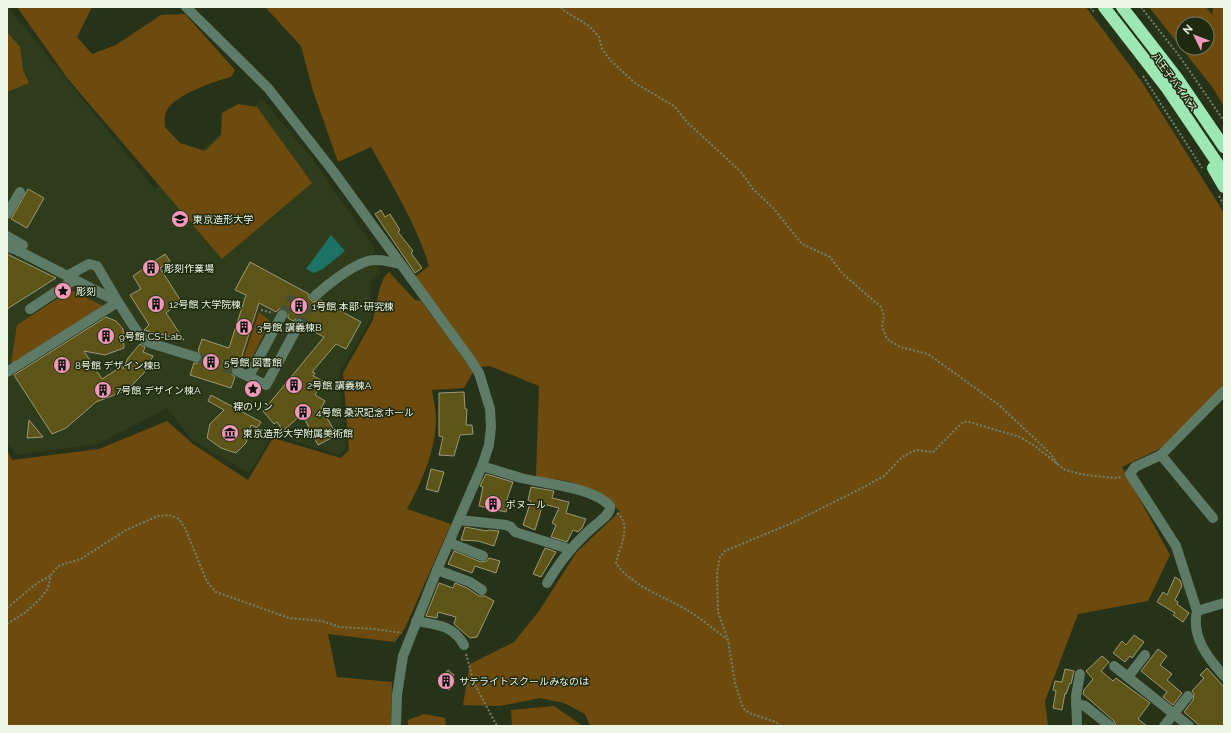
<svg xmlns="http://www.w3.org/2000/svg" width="1231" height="733" font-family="Raleway,'Noto Sans JP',sans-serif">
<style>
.built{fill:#2e3c1b}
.green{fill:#6d4b0e;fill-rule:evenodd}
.water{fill:#1c7265}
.building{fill:#5d5517;stroke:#9d9978}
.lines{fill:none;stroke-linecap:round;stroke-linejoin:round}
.minor-tunnel{stroke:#455037;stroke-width:10;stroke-dasharray:10 5;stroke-linecap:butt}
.path{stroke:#768069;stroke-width:2;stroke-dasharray:2 2;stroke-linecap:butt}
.minor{stroke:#5e7b67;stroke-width:10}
.highway{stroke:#9de7b5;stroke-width:12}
.labels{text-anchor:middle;stroke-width:3;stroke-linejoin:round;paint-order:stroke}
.street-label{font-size:10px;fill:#edf5e4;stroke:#1e290e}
.poi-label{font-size:10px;fill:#edf5e4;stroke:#1e290e;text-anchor:start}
</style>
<rect width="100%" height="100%" fill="#273318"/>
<!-- built -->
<path class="built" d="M8 7 155 189 262 99 313 160 375 249 372 255 381 272 370 283 372 317 339 373 346 448 340 455 273 435 249 473 192 440 167 408 98 444 15 455 7 440Z"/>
<!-- green -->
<g class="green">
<path d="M17 7H92L77 37 92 54 116 45 161 15 185 14 235 70 231 77C215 81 173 95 166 112 164 116 165 123 165 127L180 143 205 151 221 135 222 113 238 104 257 107 312 183 222 259 68 79Z"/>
<path d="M265 7H1086L1142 82 1224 213V386L1161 448 1122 467 1170 555 1148 601 1078 614 1045 701 1048 726H590L585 714 564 703 540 698 500 706 463 705 470 664 514 642 539 611 576 553 620 511 590 489 568 481 536 477 539 386 490 366 481 367 415 277 429 266C417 225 392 185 371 147L338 162 313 91 301 46Z"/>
<path d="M1149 7H1206L1212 15 1213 7H1224V107L1213 88ZM1183 24H1207V48H1183Z"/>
<path d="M7 32 20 47 23 70 29 83 7 92Z"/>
<path d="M389 272 415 300 421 301 473 372 464 388 432 390C433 399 436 409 436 418 436 449 422 482 407 509L451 524 405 628 395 642 328 634 337 677 392 682 391 726H7V450L12 460 99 449 167 421 193 444 248 480 273 438 341 458 349 450 343 373 373 320 379 291 384 277Z"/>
<path d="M71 290 103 306 11 364 17 325Z"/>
<path d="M259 312 270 321 247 368 241 366Z"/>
<path d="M554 706 583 726H512L511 710Z"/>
<path d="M424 714 445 718 446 726H408V720Z"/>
</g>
<!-- water -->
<path class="water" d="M331 235 345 251 323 269 314 273 306 269Z"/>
<!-- building -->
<g class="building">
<path d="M28 189 44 198 27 228 11 219Z"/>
<path d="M381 210 385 217 390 214 400 230 398 232 413 251 411 253 422 268 415 273 375 214Z"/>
<path d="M7 254 56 278 7 309Z"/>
<path d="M165 254 170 261 160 268 181 301 166 313 184 340 144 330 149 325 130 295 141 289 133 276Z"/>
<path d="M250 262 309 294V298L313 302 321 300 361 322 346 349 336 344 312 372 315 373 313 376 323 381 315 395 325 401 321 408 337 435 318 445 302 414 283 431 277 422 274 424 263 411 324 337 305 327V323L302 319 298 318 293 321 288 318V312L285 309H279L276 312 259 303 239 365H234L231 369V374L235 377 231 388 190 375 194 363H198L202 359V355L198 351 202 339 229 348 246 295 235 290Z"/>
<path d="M106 317 116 321 123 329 124 348 105 355 84 351 102 379 124 365 123 369 128 358 140 344 145 347 143 352 153 356 144 373 130 387 122 392 96 402 66 428 52 434 14 375Z"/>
<path d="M464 392 465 409H467L466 425H472L473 434 460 435 454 456 439 455 443 437 439 436V393Z"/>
<path d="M211 395 261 422 257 428 251 425 246 443 236 453 221 448 207 438 210 424 224 410 208 401Z"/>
<path d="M29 420 43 437 27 438Z"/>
<path d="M431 469 444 472 438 492 426 489Z"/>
<path d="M486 474 513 482 506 502 508 503 506 512 479 506 483 487 480 486Z"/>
<path d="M531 487 554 491 552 498 569 502 566 513 586 519 582 528 578 532 573 530 567 542 551 537 556 525 552 523 559 508 543 504 535 530 523 525 531 501 528 500Z"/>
<path d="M465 527 487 531 488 530 499 531 494 546 478 541 461 540Z"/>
<path d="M545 548 556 552 541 577 533 574Z"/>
<path d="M454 551 481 562 487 561 489 558 500 561 496 573 475 566 472 573 448 564Z"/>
<path d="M1175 577 1180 580 1182 586 1175 600 1178 602 1177 604 1189 613 1183 622 1173 615 1175 613 1157 602 1163 592 1167 595Z"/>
<path d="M439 583 453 588 455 583 467 588 479 596H485L494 601 477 637 470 638 454 624 456 617 438 612 437 618 426 616Z"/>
<path d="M1134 635 1144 642 1132 658 1130 656 1125 662 1113 653 1122 641 1126 645Z"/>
<path d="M1158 649 1167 656 1160 665 1172 674 1167 680 1182 693 1173 705 1163 697 1167 692 1141 671Z"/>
<path d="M1102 656 1109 662 1101 671 1113 681 1116 678 1150 703 1138 719 1147 726H1116L1114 721 1083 694 1084 690 1093 679 1086 671Z"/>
<path d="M1207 668 1224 687V726H1200L1184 712 1193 700 1194 694 1192 691 1204 678 1200 675Z"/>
<path d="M1065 669 1074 671 1071 684 1070 683 1066 694 1065 693 1062 710 1053 708 1056 691 1053 690 1055 681 1062 682Z"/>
<path d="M448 670 454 675 451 679 455 682 449 690 438 682Z"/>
</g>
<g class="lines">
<!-- minor-tunnel -->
<g class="minor-tunnel">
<path d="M282 315 291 300 307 309 299 324"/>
<path d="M196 357 237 371"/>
</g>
<!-- path -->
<g class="path">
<path d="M561 7 563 10 589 26 599 37 602 49 611 61 635 83 674 106 688 123 741 172 753 189 774 209 802 244 830 257 843 274 881 307 884 316 882 326 887 339 900 347 928 354 999 405 1051 454 1057 464"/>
<path d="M1090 7 1094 12"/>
<path d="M1141 7 1180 57 1224 121"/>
<path d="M1143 76 1202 168"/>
<path d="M1219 196 1224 205"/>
<path d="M261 310 273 313"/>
<path d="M617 513C633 526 619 547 616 563 628 584 667 598 687 610 701 618 714 630 727 639"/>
<path d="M7 608 37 583 50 576"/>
<path d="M7 624 26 612 41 598 48 588 51 575 58 566 81 559 126 530 158 516 169 515 179 519 185 528 207 582 216 592 289 618 322 621 340 627 375 629 402 633"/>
<path d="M466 654 474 683 497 726"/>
<path d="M781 726 776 722 749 713 743 708 735 683 728 640 718 612 717 573 720 557 725 551 792 523 864 487 884 476 901 458 909 453 917 450 933 452 963 422H969L1020 437 1035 446 1065 470 1085 475 1115 478 1122 477"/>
</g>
<!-- minor -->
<g class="minor">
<path d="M186 7 268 88 333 171 470 359 479 373 490 409 491 427 489 445 482 466 437 570 403 656 397 695 396 726"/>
<path d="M7 214 20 192"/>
<path d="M7 236 23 245 19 251"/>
<path d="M7 247 17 250 118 302 138 333"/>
<path d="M315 296C328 284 351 266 368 261 378 258 390 262 400 264"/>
<path d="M30 309 74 280"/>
<path d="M144 339 150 343 196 357"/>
<path d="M237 371 266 385 299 324"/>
<path d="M7 372 118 302 97 266 89 264 67 276"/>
<path d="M249 376 282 315"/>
<path d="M1224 391 1161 455 1135 467 1130 474 1176 546 1197 611C1191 637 1208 658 1224 676"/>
<path d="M1161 455 1213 518"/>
<path d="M482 466C495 470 508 474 521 478 545 484 593 487 610 506 611 514 599 522 593 527 573 545 561 560 547 583"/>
<path d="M459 520 506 525 511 527 515 532 569 549"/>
<path d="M450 543 483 556"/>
<path d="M437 570 470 582 482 590"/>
<path d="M1197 611 1224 603"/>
<path d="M416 621C438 625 453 625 464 645"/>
<path d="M1114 666 1189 726"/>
<path d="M1128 677 1145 655"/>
<path d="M1076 704 1085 706 1110 726"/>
<path d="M1077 723 1076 696 1080 674"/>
<path d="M1164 726 1188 696"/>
</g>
<!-- highway -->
<g class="highway">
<path d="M1104 7 1166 87 1224 173"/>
<path d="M1122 7 1177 78 1224 147"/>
<path d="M1213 168 1224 187"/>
</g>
</g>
<!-- icons -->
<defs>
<g id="university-disc" transform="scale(0.9)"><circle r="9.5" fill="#f09ab7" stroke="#1e290e"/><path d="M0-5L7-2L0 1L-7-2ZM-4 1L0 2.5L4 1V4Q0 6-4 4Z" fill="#111"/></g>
<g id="building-disc" transform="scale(0.9)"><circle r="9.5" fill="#f09ab7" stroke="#1e290e"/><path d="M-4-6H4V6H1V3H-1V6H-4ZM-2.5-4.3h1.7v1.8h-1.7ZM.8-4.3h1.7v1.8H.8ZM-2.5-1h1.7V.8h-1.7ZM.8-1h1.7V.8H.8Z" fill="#111"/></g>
<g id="sight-disc" transform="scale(0.9)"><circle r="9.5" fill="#f09ab7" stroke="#1e290e"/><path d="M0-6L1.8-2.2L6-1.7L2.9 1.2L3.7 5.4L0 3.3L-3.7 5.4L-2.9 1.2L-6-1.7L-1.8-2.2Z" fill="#111"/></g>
<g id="museum-disc" transform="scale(0.9)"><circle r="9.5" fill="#f09ab7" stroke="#1e290e"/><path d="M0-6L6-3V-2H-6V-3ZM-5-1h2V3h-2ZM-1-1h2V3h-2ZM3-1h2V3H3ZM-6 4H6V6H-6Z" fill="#111"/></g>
</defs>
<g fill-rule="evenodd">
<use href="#university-disc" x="180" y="219"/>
<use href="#building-disc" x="151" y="268"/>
<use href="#sight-disc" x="63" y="291"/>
<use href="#building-disc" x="156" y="304"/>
<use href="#building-disc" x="299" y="306"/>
<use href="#building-disc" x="244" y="327"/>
<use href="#building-disc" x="106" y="336"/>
<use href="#building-disc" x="211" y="362"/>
<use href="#building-disc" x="62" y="365"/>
<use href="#building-disc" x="294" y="385"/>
<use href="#sight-disc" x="253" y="389"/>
<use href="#building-disc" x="103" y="390"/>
<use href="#building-disc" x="303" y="412"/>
<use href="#museum-disc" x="230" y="433"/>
<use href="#building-disc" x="493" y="504"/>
<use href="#building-disc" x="446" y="681"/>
</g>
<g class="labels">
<!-- street labels -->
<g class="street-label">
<text transform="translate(1175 82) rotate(54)" y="4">八王子バイパス</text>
</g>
<!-- poi labels -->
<g class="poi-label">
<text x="193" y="223">東京造形大学</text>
<text x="164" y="272">彫刻作業場</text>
<text x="76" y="295">彫刻</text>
<text x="169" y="308">12号館 大学院棟</text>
<text x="312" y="310">1号館 本部･研究棟</text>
<text x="257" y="331">3号館 講義棟B</text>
<text x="119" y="340">9号館 CS-Lab</text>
<text x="224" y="366">5号館 図書館</text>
<text x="75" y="369">8号館 デザイン棟B</text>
<text x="307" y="389">2号館 講義棟A</text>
<text x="116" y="394">7号館 デザイン棟A</text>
<text x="253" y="410" text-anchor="middle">裸のリン</text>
<text x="316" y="416">4号館 桑沢記念ホール</text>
<text x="243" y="437">東京造形大学附属美術館</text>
<text x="506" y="508">ボヌール</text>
<text x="459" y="685">サテライトスクールみなのは</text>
</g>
</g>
<!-- border -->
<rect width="1231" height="733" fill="none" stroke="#edf5e4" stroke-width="16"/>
<!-- north arrow -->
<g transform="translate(1195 36) rotate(313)"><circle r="19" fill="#1e290e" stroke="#717b64"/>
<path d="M0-3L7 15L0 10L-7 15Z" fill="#f09ab7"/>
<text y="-6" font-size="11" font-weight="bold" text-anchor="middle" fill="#edf5e4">N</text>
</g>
</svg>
